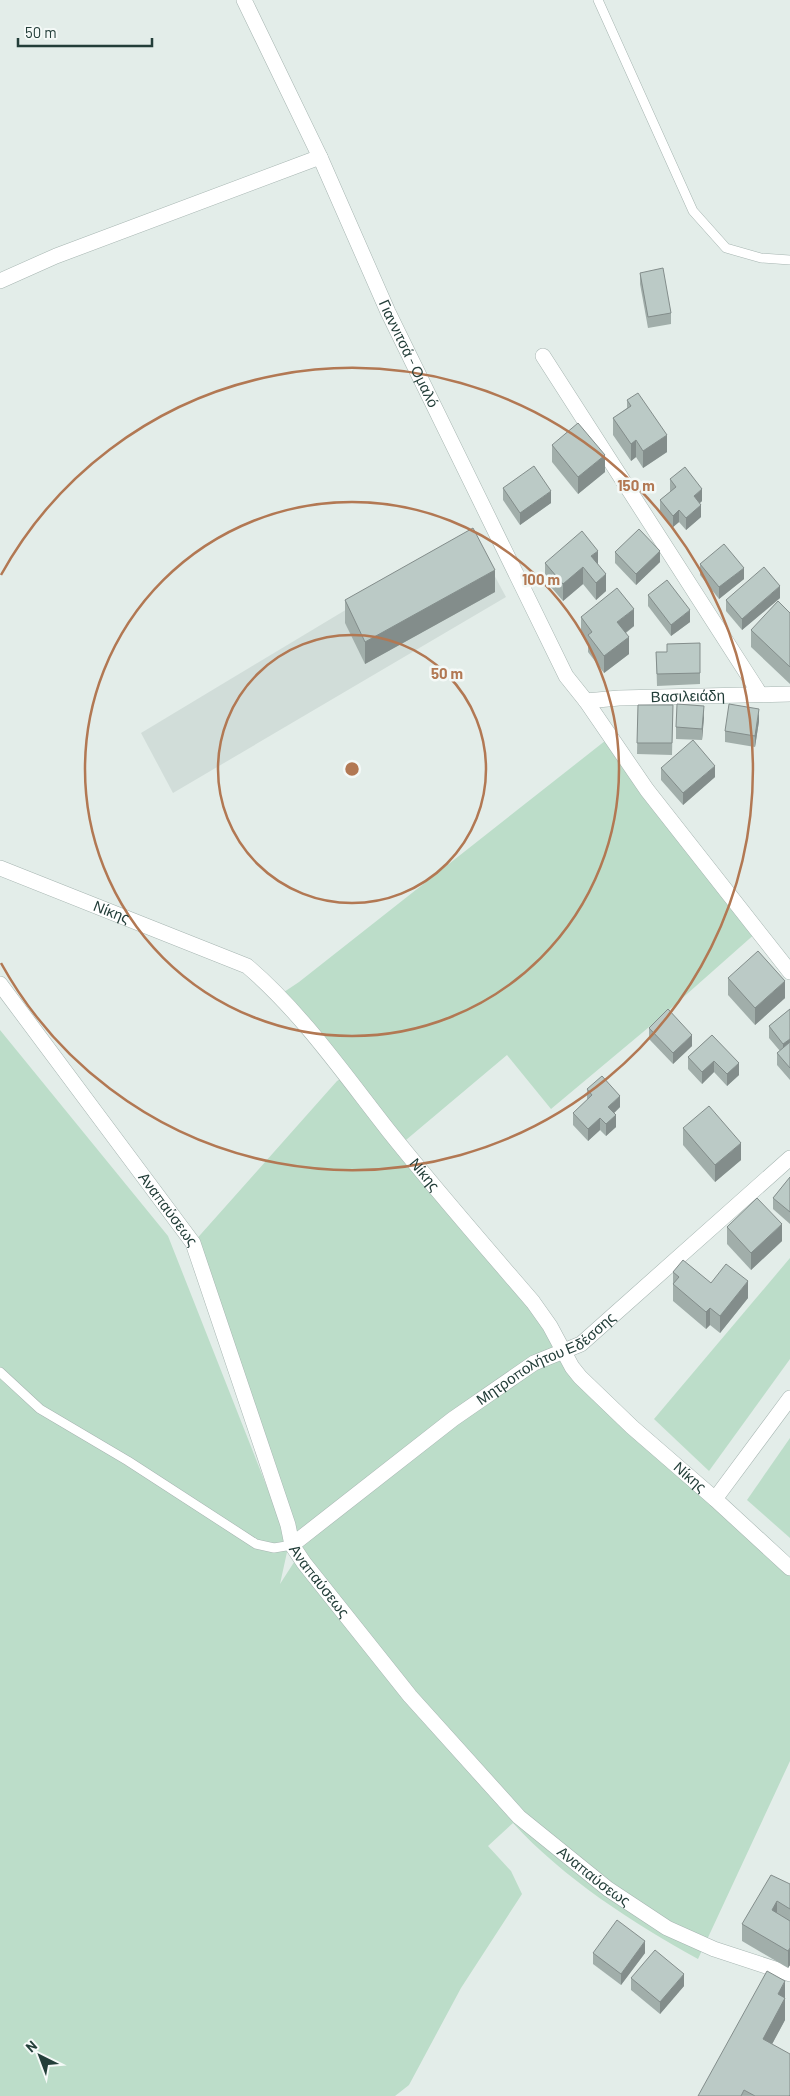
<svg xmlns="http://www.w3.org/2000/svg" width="790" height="2096" font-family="Barlow,sans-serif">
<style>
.built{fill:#d1ddd9}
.green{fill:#bcddc9}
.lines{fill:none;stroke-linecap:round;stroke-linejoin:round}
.service-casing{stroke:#a6b5b1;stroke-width:10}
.minor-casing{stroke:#a6b5b1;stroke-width:16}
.tertiary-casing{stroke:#a6b5b1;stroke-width:16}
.service{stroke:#fff;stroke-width:9}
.minor{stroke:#fff;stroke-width:15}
.tertiary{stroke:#fff;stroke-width:15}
.wall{fill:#a1aeaa}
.shaded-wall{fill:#838d8b}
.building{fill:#bbcac6;stroke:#838d8b}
.ring{fill:none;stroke:#b27853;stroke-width:2.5}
.labels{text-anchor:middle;stroke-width:5;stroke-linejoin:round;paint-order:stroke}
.street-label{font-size:15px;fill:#233e39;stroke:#f4f9f7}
.centre{fill:#b27853;stroke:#f4f9f7;stroke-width:2.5}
.ring-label{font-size:15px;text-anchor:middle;font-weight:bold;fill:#b27853;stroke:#f4f9f7;stroke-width:5;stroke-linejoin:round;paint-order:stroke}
</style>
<rect width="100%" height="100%" fill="#e3ede9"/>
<!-- built -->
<path class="built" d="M472 534 506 597 173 793 141 733Z"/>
<!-- green -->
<g class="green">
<path d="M610 737 757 932 661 1017 551 1109 507 1055 400 1145 489 1251 572 1367 790 1568V1761L698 1959C634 1924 562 1877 513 1823L488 1846 511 1871 522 1894 461 1988 409 2085 395 2096H0V1030L168 1236 289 1543 280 1584 298 1556 193 1243 337 1081 345 1076 278 996 299 982Z"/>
<path d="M790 1258V1359L709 1471 654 1419Z"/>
<path d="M790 1438V1538L747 1500Z"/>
</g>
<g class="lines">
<!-- service casing -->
<g class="service-casing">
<g id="service">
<path d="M598 0 693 211 726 248 761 258 790 260"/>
<path d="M0 1372 40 1409 128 1461 256 1544 274 1548 292 1545"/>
</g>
</g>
<!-- minor casing -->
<g class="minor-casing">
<g id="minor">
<path d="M543 356 760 694"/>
<path id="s1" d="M0 868 247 966C301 1012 344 1074 388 1130 435 1189 484 1245 533 1302L550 1326 572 1367 580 1377 632 1427 715 1499 790 1568"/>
<path id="s2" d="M0 984 193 1243 288 1525 292 1545 304 1563 410 1696 519 1817 608 1889 667 1928 714 1949 790 1974"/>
<path d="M715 1499 790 1398"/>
<path id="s3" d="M292 1545 453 1419 534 1363 581 1344 790 1158"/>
</g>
</g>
<!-- tertiary casing -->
<g class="tertiary-casing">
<g id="tertiary">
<path id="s4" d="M244 0 320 157 388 312 566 676 586 701 647 790 790 972"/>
<path d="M0 281 56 256 320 157"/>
<path id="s5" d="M586 701 619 698 790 694"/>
</g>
</g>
<!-- service -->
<use href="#service" class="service"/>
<!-- minor -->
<use href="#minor" class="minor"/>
<!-- tertiary -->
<use href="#tertiary" class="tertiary"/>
</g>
<!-- wall -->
<g class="wall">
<path d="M640 273 671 313V324L648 328 640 284Z"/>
<path d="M627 400 667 452 643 468 636 457 631 461 613 435V418L627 408Z"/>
<path d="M552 445 605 472 578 494 552 462Z"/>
<path d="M670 479 702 501 700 503 701 517 686 530 679 522 673 527 660 512V500L670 492Z"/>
<path d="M503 488 551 503 520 525 503 500Z"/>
<path d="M615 552 660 562 636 585 615 563Z"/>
<path d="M545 563 598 564 606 591 596 600 583 584 563 601 545 580Z"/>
<path d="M700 564 744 579 719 599 700 575Z"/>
<path d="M495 592 365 664 345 623V600Z"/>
<path d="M648 595 690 622 671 636 648 606Z"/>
<path d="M780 598 742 630 726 611V600Z"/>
<path d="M790 613V684L751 647V630Z"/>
<path d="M581 617 634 626 626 633 629 654 604 673 588 652V644L581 634Z"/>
<path d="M700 643V684L657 686 656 652H667Z"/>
<path d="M638 705H673L672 755 637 754Z"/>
<path d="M704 717 702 740 676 739V727Z"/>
<path d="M759 721 755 747 725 742V731Z"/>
<path d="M661 768 715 777 683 805 661 780Z"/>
<path d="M728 978 785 998 755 1025 728 995Z"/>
<path d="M790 1009V1080L777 1065V1053L780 1051 769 1038V1026Z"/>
<path d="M649 1028 692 1046 673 1064 649 1039Z"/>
<path d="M712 1035 739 1075 727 1086 714 1072 702 1084 688 1069V1057Z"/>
<path d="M587 1089 620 1107 614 1113 616 1127 606 1136 600 1130 588 1141 573 1125V1113L587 1100Z"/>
<path d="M683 1128 741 1160 715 1182 683 1145Z"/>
<path d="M790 1177V1224L773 1209V1198Z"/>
<path d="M727 1227 782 1241 751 1270 727 1244Z"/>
<path d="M673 1272 711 1283 748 1298 720 1333 710 1325 706 1329 673 1301Z"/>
<path d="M790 1884V1965L788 1968 742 1941V1924Z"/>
<path d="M593 1953H645L621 1985 593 1964Z"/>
<path d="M631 1978 684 1986 660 2014 631 1990Z"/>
<path d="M785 1997V2020L772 2044 790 2096H698Z"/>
</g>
<!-- shaded-wall -->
<g class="shaded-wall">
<path d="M667 435V452L643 468V451Z"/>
<path d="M636 440V457L631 461V444Z"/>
<path d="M605 455V472L578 494V477Z"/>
<path d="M702 489V501L694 508V496Z"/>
<path d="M551 491V503L520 525V513Z"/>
<path d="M701 505V517L686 530V518Z"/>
<path d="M679 510V522L673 527V516Z"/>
<path d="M598 551V568L591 556Z"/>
<path d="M660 551V562L636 585V574Z"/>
<path d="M583 567V584L563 601V584Z"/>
<path d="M744 568V579L719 599V587Z"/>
<path d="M495 570V592L365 664V642Z"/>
<path d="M606 574V591L596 600V583Z"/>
<path d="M780 586V598L742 630V619Z"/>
<path d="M634 609V626L617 639V622Z"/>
<path d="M690 610V622L671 636V625Z"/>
<path d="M629 637V654L604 673V656Z"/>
<path d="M704 706V717L702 740V729Z"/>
<path d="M759 709V721L755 747V736Z"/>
<path d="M715 766V777L683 805V793Z"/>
<path d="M785 981V998L755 1025V1008Z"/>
<path d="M692 1035V1046L673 1064V1053Z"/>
<path d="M790 1039V1050L783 1056V1044Z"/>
<path d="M714 1061V1072L702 1084V1072Z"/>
<path d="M739 1063V1075L727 1086V1074Z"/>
<path d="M620 1096V1107L608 1119V1107Z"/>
<path d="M616 1115V1127L606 1136V1124Z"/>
<path d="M600 1118V1130L588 1141V1129Z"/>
<path d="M741 1143V1160L715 1182V1165Z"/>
<path d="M782 1224V1241L751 1270V1253Z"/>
<path d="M748 1281V1298L720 1333V1316Z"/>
<path d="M710 1308V1325L706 1329V1312Z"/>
<path d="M777 1901V1918L772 1910Z"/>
<path d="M645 1941V1953L621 1985V1974Z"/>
<path d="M790 1948V1965L788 1968V1951Z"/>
<path d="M684 1974V1986L660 2014V2002Z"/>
<path d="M785 1981V2020L763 2061V2039L778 1994Z"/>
</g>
<!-- building -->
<g class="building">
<path d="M663 268 671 313 648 317 640 273Z"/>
<path d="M638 393 667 435 643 451 636 440 631 444 613 418 631 406 627 400Z"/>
<path d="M578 423 605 455 578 477 552 445Z"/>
<path d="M534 466 551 491 520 513 503 488Z"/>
<path d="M685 467 702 489 694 496 701 505 686 518 679 510 673 516 660 500 676 487 670 479Z"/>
<path d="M473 528 495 570 365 642 345 600Z"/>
<path d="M639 529 660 551 636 574 615 552Z"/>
<path d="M582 531 598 551 591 556 606 574 596 583 583 567 563 584 545 563Z"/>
<path d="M724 544 744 568 719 587 700 564Z"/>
<path d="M764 567 780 586 742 619 726 600Z"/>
<path d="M667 580 690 610 671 625 648 595Z"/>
<path d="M617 588 634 609 617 622 629 637 604 656 588 635 592 632 581 617Z"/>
<path d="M778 601 790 613V667L751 630Z"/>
<path d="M700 643V673L657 674 656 652H667V644Z"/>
<path d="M677 704 704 706 702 729 676 727Z"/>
<path d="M729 704 759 709 755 736 725 731Z"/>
<path d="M638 705H673L672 743H637Z"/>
<path d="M693 740 715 766 683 793 661 768Z"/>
<path d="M758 951 785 981 755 1008 728 978Z"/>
<path d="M668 1009 692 1035 673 1053 649 1028Z"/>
<path d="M790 1009V1039L783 1044 769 1026Z"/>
<path d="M712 1035 739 1063 727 1074 714 1061 702 1072 688 1057Z"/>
<path d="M790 1042V1068L777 1053Z"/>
<path d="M602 1076 620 1096 608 1107 616 1115 606 1124 600 1118 588 1129 573 1113 592 1095 587 1089Z"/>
<path d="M709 1106 741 1143 715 1165 683 1128Z"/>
<path d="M790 1177V1212L773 1198Z"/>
<path d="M757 1198 782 1224 751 1253 727 1227Z"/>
<path d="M683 1260 711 1283 726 1264 748 1281 720 1316 710 1308 706 1312 673 1284 679 1277 673 1272Z"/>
<path d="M771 1875 790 1884V1909L777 1901 772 1910 790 1921V1948L788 1951 742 1924Z"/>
<path d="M617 1920 645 1941 621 1974 593 1953Z"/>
<path d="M655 1950 684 1974 660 2002 631 1978Z"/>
<path d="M767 1971 785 1981 778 1994 785 1998 763 2039 790 2054V2095L789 2096H755L744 2090 741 2096H698Z"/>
</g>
<!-- distance rings -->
<g class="ring">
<circle cx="352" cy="769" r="134"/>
<circle cx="352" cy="769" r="267"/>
<path d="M1 575A401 401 0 1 1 1 963"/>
</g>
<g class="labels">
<!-- street labels -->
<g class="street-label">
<text dy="5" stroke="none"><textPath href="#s4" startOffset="390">Γιαννιτσά - Ομαλό</textPath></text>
<text dy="5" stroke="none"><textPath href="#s5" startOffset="102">Βασιλειάδη</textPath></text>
<text dy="5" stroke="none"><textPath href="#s1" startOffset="120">Νίκης</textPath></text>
<text dy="5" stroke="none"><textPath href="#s1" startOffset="540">Νίκης</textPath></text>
<text dy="5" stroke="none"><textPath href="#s2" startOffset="281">Αναπαύσεως</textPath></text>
<text dy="5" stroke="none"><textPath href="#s3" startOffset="316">Μητροπολήτου Εδέσσης</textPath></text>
<text dy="5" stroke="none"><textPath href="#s1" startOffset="945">Νίκης</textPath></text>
<text dy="5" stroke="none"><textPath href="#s2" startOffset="686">Αναπαύσεως</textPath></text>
<text dy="5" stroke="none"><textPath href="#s2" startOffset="1091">Αναπαύσεως</textPath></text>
</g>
</g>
<circle cx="352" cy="769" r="8" class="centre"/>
<g class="ring-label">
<text x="636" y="491">150 m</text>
<text x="541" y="585">100 m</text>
<text x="447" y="679">50 m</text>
</g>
<!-- north arrow -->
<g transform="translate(40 2056) rotate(318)" stroke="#f4f9f7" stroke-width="4" paint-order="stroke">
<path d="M0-4L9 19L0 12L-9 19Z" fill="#233e39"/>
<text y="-8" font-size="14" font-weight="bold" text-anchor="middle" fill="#233e39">N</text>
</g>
<!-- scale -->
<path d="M18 38v8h134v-8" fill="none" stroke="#233e39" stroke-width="2.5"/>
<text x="25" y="38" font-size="15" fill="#233e39" stroke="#f4f9f7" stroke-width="4" paint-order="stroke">50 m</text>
</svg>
